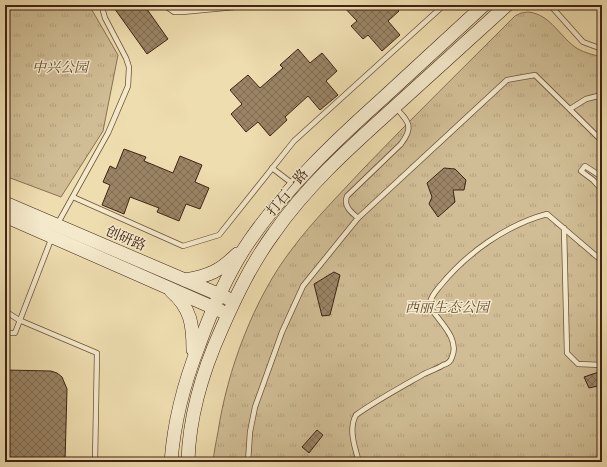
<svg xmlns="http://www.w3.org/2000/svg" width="607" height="467" font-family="'Libre Bodoni','Noto Serif SC',serif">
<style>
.park{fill:url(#park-tufts);stroke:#887055}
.building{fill:url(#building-cross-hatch);stroke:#402315}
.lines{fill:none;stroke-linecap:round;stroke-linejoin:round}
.service-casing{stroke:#6c523c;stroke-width:6}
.secondary-casing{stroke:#402315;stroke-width:14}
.service{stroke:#f4e9cb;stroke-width:4.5}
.secondary{stroke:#f4e9cb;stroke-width:13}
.labels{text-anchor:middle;stroke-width:3;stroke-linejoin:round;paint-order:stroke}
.park-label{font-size:14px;font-style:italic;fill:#644a35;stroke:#f4e9cb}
.street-label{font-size:14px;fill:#402315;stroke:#f4e9cb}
</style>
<defs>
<pattern id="park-tufts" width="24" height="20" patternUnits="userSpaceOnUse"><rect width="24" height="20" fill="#d0bd95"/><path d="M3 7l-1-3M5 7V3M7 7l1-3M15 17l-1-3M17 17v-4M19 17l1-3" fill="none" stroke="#b4a280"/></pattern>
<pattern id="building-cross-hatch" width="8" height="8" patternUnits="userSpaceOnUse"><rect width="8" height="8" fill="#9a8465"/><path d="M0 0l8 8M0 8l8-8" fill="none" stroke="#7f6c52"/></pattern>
</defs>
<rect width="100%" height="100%" fill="#eeddaf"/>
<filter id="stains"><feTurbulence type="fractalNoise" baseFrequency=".005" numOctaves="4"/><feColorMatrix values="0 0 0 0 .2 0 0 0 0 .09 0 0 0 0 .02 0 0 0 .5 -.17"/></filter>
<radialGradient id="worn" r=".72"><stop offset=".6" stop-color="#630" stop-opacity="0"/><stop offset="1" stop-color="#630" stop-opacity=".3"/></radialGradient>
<!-- park -->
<g class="park">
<path d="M5 5H89L118 55 103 131 61 197 5 176Z"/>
<path d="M528 12C551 14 560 38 578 49 585 53 594 55 602 57V462H213C214 452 216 442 218 432 227 371 254 298 292 249 313 221 338 196 362 170 412 118 464 67 515 16L521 13Z"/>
</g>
<!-- building -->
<g class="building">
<path d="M112 5H144L168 39 147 54Z"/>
<path d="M342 5H394L399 11 388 21 400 35 382 51 368 35 363 39 351 26 357 21Z"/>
<path d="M298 49 310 63 322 53 328 60 337 71 326 81 338 95 320 110 308 96 285 117 287 120 270 136 258 122 246 132 231 114 242 104 230 90 248 75 260 88 283 68 280 65Z"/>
<path d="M124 149 146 157 144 161 173 173 180 156 202 165 195 182 209 188 200 209 186 204 179 221 157 212 159 208 130 197 124 214 102 205 110 185 103 182 110 166 116 169Z"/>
<path d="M444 168 455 169 466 180 464 190H453L455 202 438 217 429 204 432 197 427 183Z"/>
<path d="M334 272 340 275 330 315 322 316 314 284Z"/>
<path d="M5 370 51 371 57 373 62 377 67 389 65 462H5Z"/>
<path d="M602 371V385L589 388 584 377Z"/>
<path d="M317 430 323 435 309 453 302 447Z"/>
</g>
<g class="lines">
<!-- service casing -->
<g class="service-casing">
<g id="service">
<path d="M164 5 174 12H182L235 7 241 5"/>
<path d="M550 5 583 42 602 49"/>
<path d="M570 109 586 99 602 95"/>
<path d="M272 168 293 184"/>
<path d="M602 177 585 166 581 171 593 180 602 190"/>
<path d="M73 197 183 246 219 235 294 141 444 5"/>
<path d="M358 218C351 212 343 206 347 196L401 144C414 127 409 122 396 108"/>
<path d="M58 223 108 133 128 86 129 67 126 58 105 18 103 11V5"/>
<path d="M564 228 567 353 578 364 602 365"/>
<path d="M5 311 19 320 97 353 95 462"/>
<path d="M5 333H15L52 237"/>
<path d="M248 462 250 432 255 407 282 332 303 286 358 218 507 80 535 75 602 141"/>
<path d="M359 462C355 448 348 429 356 415 375 401 403 386 424 374 430 371 437 369 443 365 447 364 451 361 452 357 459 341 444 326 435 314 433 311 430 308 430 304 430 297 436 291 440 286 467 253 506 225 547 214L602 261"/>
</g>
</g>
<!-- secondary casing -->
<g class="secondary-casing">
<g id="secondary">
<path d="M5 203 227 298"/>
<path d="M5 216 221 311"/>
<path d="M185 280C209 276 220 271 237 254"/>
<path d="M171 291C191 308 193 325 193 350"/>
<path d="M171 462C174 421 184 383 199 345 212 309 228 272 250 240 287 187 334 142 382 99 416 68 450 36 484 5"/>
<path d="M188 462C189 416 203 370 222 328 237 294 252 263 274 233 306 187 347 150 388 113 428 77 467 41 507 5"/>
</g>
</g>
<!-- service -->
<use href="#service" class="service"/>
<!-- secondary -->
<use href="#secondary" class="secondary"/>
</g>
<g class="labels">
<!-- park labels -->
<g class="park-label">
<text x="60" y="72">中兴公园</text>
<text x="447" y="312">西丽生态公园</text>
</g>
<!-- street labels -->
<g class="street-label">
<text transform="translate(287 192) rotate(-50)" y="5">打石一路</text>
<text transform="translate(126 238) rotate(23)" y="5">创研路</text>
</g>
</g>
<!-- margin -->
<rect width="607" height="467" fill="none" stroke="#eeddaf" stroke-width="20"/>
<rect x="6" y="6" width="595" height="455" fill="none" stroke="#402315" stroke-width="2"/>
<rect x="10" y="10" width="587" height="447" fill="none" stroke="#402315"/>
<rect width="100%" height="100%" filter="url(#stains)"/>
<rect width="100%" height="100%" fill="url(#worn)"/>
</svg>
